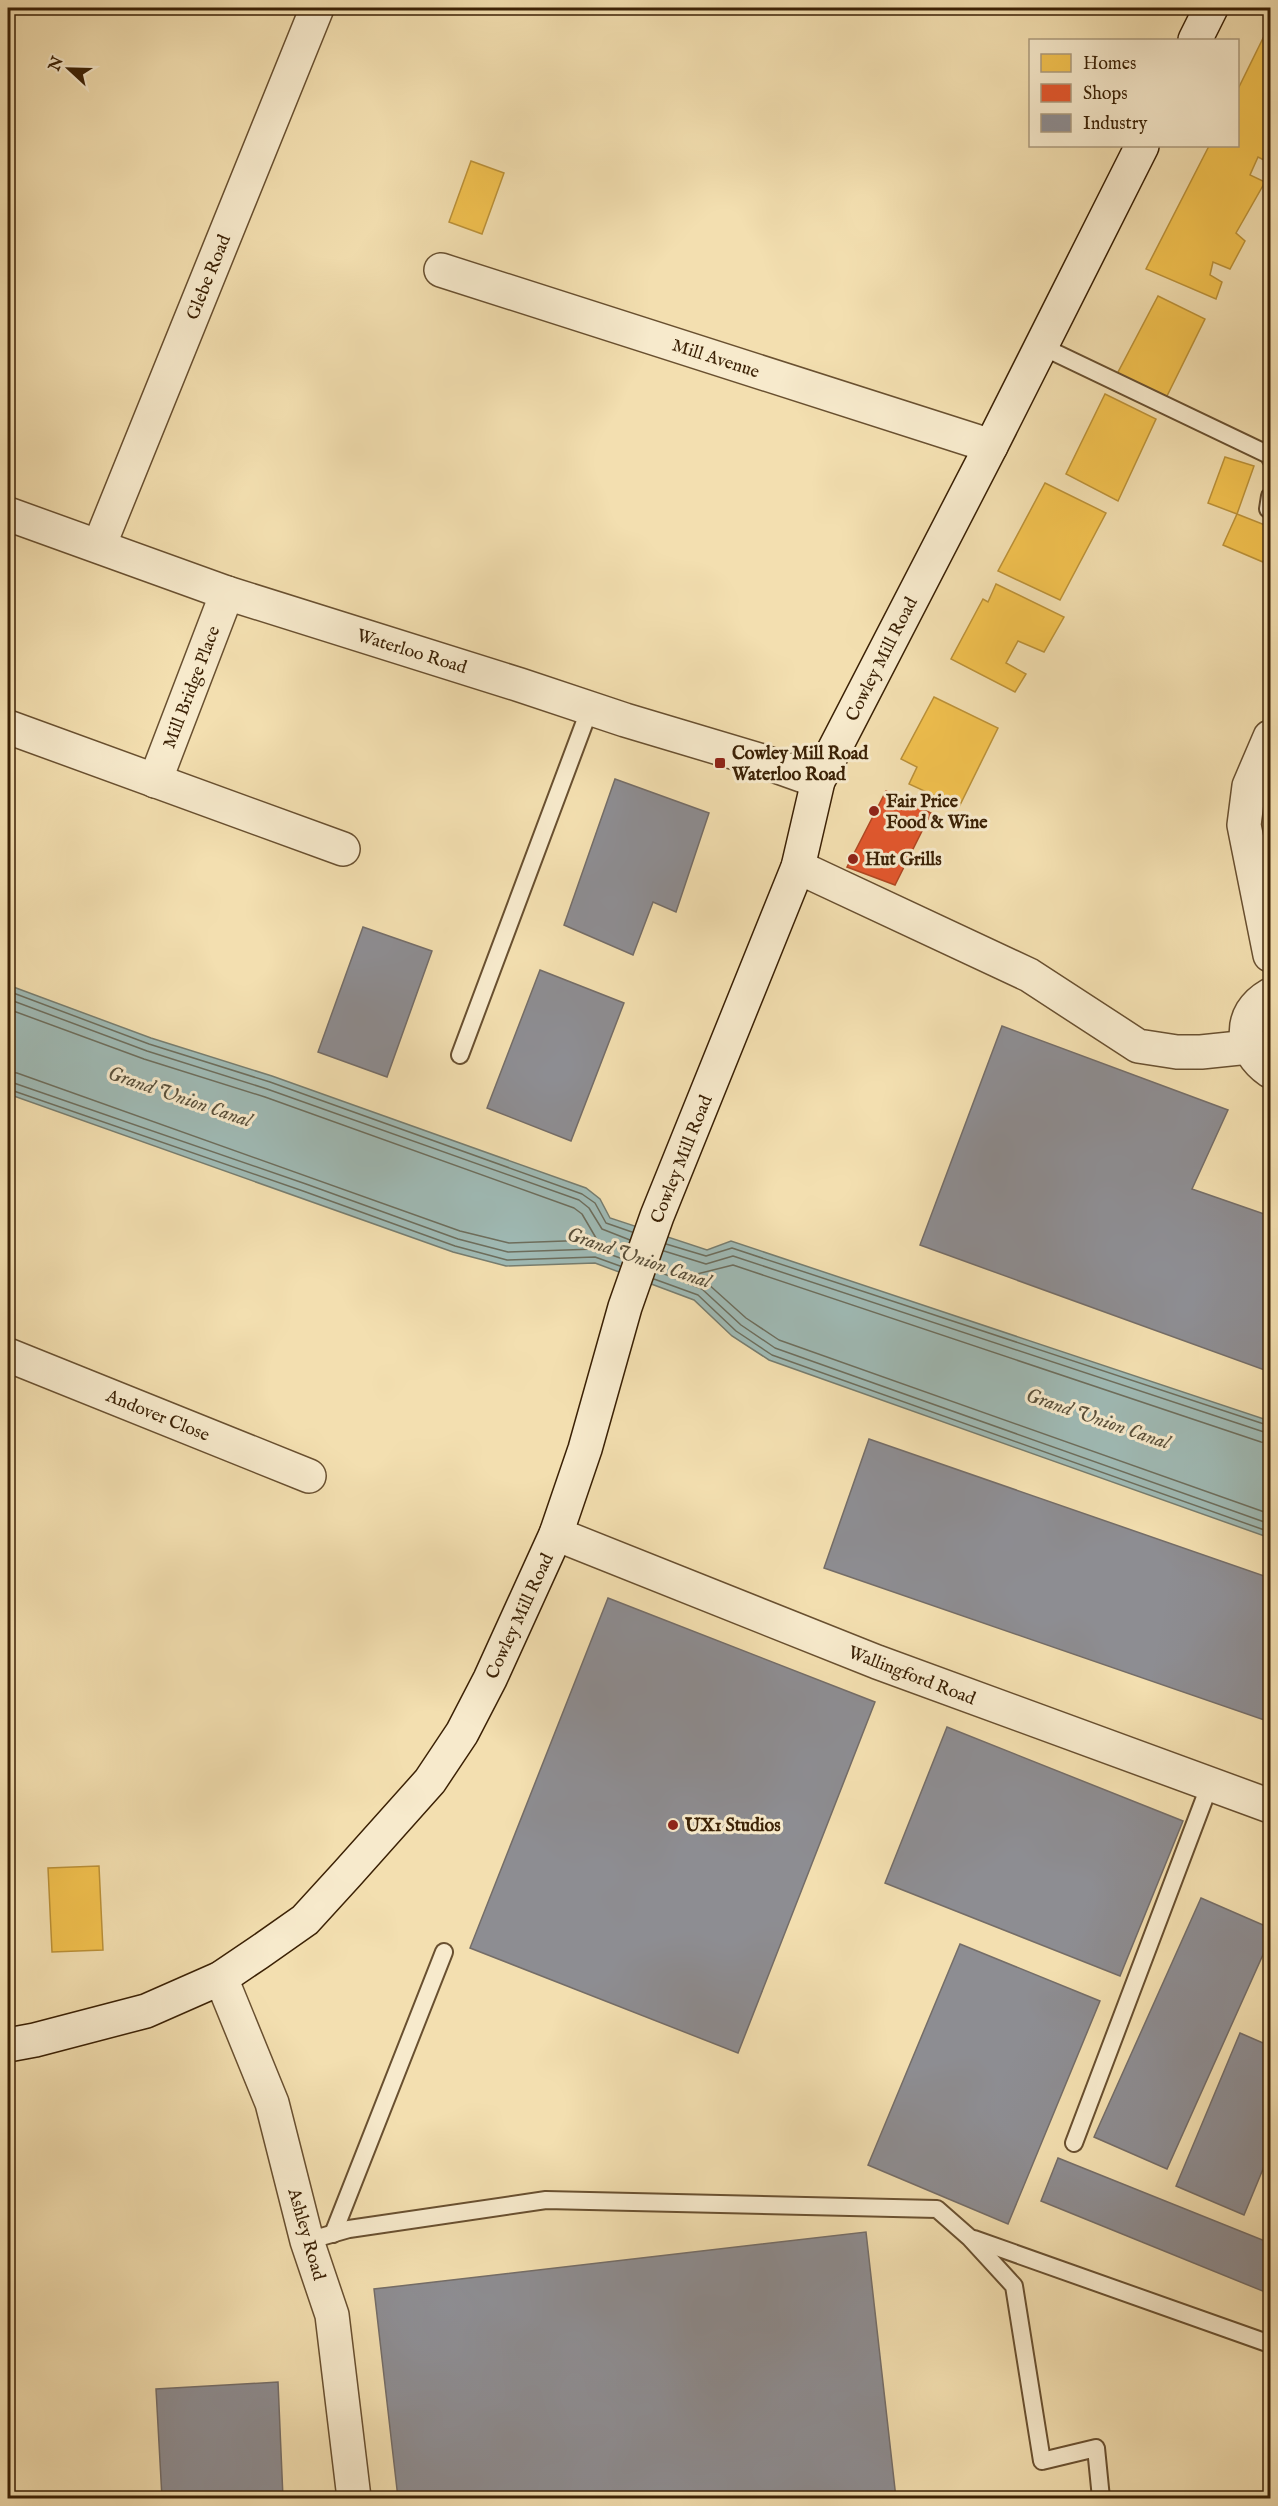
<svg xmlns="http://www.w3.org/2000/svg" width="1278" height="2506" font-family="'IM FELL English',serif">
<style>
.water{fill:#9fbab5;stroke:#777d6f;stroke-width:1.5}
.homes{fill:#f2c14e;stroke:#bb9138;stroke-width:1.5}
.shops{fill:#e4572e;stroke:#b14722;stroke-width:1.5}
.industry{fill:#8d8d92;stroke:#746d68;stroke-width:1.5}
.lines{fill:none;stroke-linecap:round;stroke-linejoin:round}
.shore{stroke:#6d6e5d;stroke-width:1.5}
.lane-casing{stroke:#695030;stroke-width:20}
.street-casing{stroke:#695030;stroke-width:36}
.secondary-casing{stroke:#3b2105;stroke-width:36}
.lane{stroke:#f7eacc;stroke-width:16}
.street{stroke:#f7eacc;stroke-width:33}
.secondary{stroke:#f7eacc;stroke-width:33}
.poi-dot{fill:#8f2418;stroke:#f7eacc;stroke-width:2}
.labels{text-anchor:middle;stroke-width:6;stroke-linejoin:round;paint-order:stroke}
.street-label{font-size:18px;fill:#3b2105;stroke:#f7eacc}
.poi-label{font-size:18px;font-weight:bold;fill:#3b2105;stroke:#f7eacc;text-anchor:start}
.water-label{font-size:20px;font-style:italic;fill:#594f3a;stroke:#f7eacc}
</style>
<rect width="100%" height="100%" fill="#f3dfb0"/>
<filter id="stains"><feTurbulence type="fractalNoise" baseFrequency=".00333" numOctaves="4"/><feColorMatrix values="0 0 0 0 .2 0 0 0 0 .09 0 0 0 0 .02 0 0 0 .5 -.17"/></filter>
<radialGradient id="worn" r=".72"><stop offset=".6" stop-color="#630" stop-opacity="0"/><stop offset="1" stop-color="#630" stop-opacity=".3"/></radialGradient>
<!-- water -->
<path class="water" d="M8 985 151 1038 272 1076 586 1188 600 1199 610 1218 707 1250 731 1241 1270 1421V1538L769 1360 732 1336 694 1300 595 1263 506 1266 453 1252 8 1094Z"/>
<!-- homes -->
<g class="homes">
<path d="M1270 24V163L1258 157 1250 175 1265 182 1236 233 1245 241 1230 269 1213 262 1210 275 1222 282 1216 299 1146 269 1209 146H1238V89Z"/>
<path d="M471 161 504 173 482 234 449 222Z"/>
<path d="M1158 296 1205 319 1165 400 1116 376Z"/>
<path d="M1105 394 1156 419 1118 501 1066 474Z"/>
<path d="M1225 457 1254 466 1237 514 1208 503Z"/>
<path d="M1045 483 1106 513 1060 600 998 571Z"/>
<path d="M1237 514 1270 527V565L1223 545Z"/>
<path d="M996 584 1064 617 1044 652 1018 641 1006 663 1026 674 1015 692 951 659 983 599 988 602Z"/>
<path d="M934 697 998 728 959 807 909 784 917 767 901 759Z"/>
<path d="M99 1866 103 1950 52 1952 48 1868Z"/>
</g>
<!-- shops -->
<path class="shops" d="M886 791 931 813 895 885 847 867Z"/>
<!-- industry -->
<g class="industry">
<path d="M615 779 709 813 676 912 653 902 633 955 564 925Z"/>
<path d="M363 927 432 951 387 1077 318 1052Z"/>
<path d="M540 970 624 1003 571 1141 487 1108Z"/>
<path d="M1002 1026 1228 1110 1192 1189 1270 1216V1372L920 1245Z"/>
<path d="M869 1439 1270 1578V1722L824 1568Z"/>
<path d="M608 1598 875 1702 738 2053 470 1948Z"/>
<path d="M947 1727 1183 1821 1120 1976 885 1883Z"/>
<path d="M1201 1898 1270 1928V1939L1167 2169 1094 2137Z"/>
<path d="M960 1944 1100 2001 1008 2224 868 2165Z"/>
<path d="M1240 2033 1270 2046V2152L1244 2215 1176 2186Z"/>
<path d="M1058 2158 1270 2243V2294L1041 2201Z"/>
<path d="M866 2232 896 2498H398L374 2289Z"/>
<path d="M278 2382 283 2498H162L156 2389Z"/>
</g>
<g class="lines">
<!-- shore -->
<g class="shore">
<path d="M8 991 149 1044 270 1082 582 1194 595 1203 606 1223 632 1232"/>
<path d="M8 999 147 1051 267 1089 579 1200 589 1208 602 1229 630 1240"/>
<path d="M8 1009 144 1059 265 1097 574 1208 582 1214 596 1238 593 1240 509 1243 460 1231 17 1073 8 1072"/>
<path d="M8 1081 306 1184 458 1239 508 1252 595 1249 623 1259"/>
<path d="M8 1089 303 1191 455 1246 507 1260 595 1257 620 1266"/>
<path d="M666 1244 706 1256 732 1248 1270 1426"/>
<path d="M664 1251 706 1264 733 1256 1270 1434"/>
<path d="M657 1271 702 1289 741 1325 775 1348 1270 1524"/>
<path d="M654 1279 698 1295 736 1331 772 1355 1270 1532"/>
<path d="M1270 1443 1261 1442 733 1265 697 1274 746 1318 779 1340 1270 1514"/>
</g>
<!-- lane casing -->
<g class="lane-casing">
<g id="lane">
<path d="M1041 346 1269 455 1270 458"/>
<path d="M1268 509 1270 496"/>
<path d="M460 1055 590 708"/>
<path d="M1074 2143 1210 1784"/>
<path d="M333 2234 444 1952"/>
<path d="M974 2239 1270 2344"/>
<path d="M307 2241 349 2229 546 2200 937 2209 970 2238 1014 2286 1042 2461 1096 2448 1101 2498"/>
</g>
</g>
<!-- street casing -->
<g class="street-casing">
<g id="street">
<path d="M441 270 991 446"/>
<path d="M8 514 227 593 520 685 625 720 759 760 818 781"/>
<path d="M99 546 317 8"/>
<path d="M8 727 343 849"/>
<path d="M1270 737 1249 786 1244 825 1270 955"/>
<path d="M155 781 227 593"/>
<path d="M798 867 1029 975 1138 1046 1177 1052H1201L1249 1047"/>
<path d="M1270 995C1237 1014 1240 1050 1270 1071"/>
<path d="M8 1355 309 1476"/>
<path d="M556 1534 877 1662 1270 1806"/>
<path d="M221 1978 272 2103 307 2241 332 2315 354 2498"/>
</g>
</g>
<!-- secondary casing -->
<g class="secondary-casing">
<g id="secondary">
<path d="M1195 40 1211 8"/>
<path d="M8 2045 35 2040 146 2011 221 1978 258 1953 305 1920 347 1874 430 1781 462 1733 490 1679 556 1534 585 1449 625 1307 657 1216 798 867 818 781 991 446 1142 146"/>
</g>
</g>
<!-- lane -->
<use href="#lane" class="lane"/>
<!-- street -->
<use href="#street" class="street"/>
<!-- secondary -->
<use href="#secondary" class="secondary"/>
</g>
<!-- markers -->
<g class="poi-dot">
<rect x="714" y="757" width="12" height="12" rx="3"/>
<circle cx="874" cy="811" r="6"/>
<circle cx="853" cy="859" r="6"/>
<circle cx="673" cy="1825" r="6"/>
</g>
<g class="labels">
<!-- street labels -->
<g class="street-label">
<text transform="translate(208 277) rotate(-68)" y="6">Glebe Road</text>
<text transform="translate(716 358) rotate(18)" y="6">Mill Avenue</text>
<text transform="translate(412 651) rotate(17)" y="6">Waterloo Road</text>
<text transform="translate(881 659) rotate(-63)" y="6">Cowley Mill Road</text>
<text transform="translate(191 687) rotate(-69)" y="6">Mill Bridge Place</text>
<text transform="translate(681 1159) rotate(-68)" y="6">Cowley Mill Road</text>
<text transform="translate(158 1415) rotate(22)" y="6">Andover Close</text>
<text transform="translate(519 1616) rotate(-65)" y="6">Cowley Mill Road</text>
<text transform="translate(912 1675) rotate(21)" y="6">Wallingford Road</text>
<text transform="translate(307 2234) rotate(74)" y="6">Ashley Road</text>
</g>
<!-- poi labels -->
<g class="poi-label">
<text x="732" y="759">Cowley Mill Road<tspan x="732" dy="21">Waterloo Road</tspan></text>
<text x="886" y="807">Fair Price<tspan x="886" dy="21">Food &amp; Wine</tspan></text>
<text x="865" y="865">Hut Grills</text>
<text x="685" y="1831">UX1 Studios</text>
</g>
<!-- water labels -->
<g class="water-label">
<text transform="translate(180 1096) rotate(19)" y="7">Grand Union Canal</text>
<text transform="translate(639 1257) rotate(19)" y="7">Grand Union Canal</text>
<text transform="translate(1098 1418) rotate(19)" y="7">Grand Union Canal</text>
</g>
</g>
<!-- margin -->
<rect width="1278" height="2506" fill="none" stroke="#f3dfb0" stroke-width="30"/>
<rect x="9" y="9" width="1260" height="2488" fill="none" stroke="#3b2105" stroke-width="3"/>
<rect x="15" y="15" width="1248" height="2476" fill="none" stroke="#3b2105" stroke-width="1.5"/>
<!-- legend -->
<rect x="1029" y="39" width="210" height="108" fill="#f7eacc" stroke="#ac9a7c" stroke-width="1.5"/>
<rect x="1041" y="54" width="30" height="18" fill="#f2c14e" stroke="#ac9a7c" stroke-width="1.5"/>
<text x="1083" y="69" font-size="18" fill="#3b2105">Homes</text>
<rect x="1041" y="84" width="30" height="18" fill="#e4572e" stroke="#ac9a7c" stroke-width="1.5"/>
<text x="1083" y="99" font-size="18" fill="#3b2105">Shops</text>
<rect x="1041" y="114" width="30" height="18" fill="#8d8d92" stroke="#ac9a7c" stroke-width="1.5"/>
<text x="1083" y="129" font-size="18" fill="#3b2105">Industry</text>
<!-- north arrow -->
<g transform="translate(69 69) rotate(292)" stroke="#f7eacc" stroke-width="4.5" paint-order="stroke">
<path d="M0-4.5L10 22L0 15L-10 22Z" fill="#3b2105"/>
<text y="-9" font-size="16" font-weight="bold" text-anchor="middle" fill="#3b2105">N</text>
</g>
<rect width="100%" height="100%" filter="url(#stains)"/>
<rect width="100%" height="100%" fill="url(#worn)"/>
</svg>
